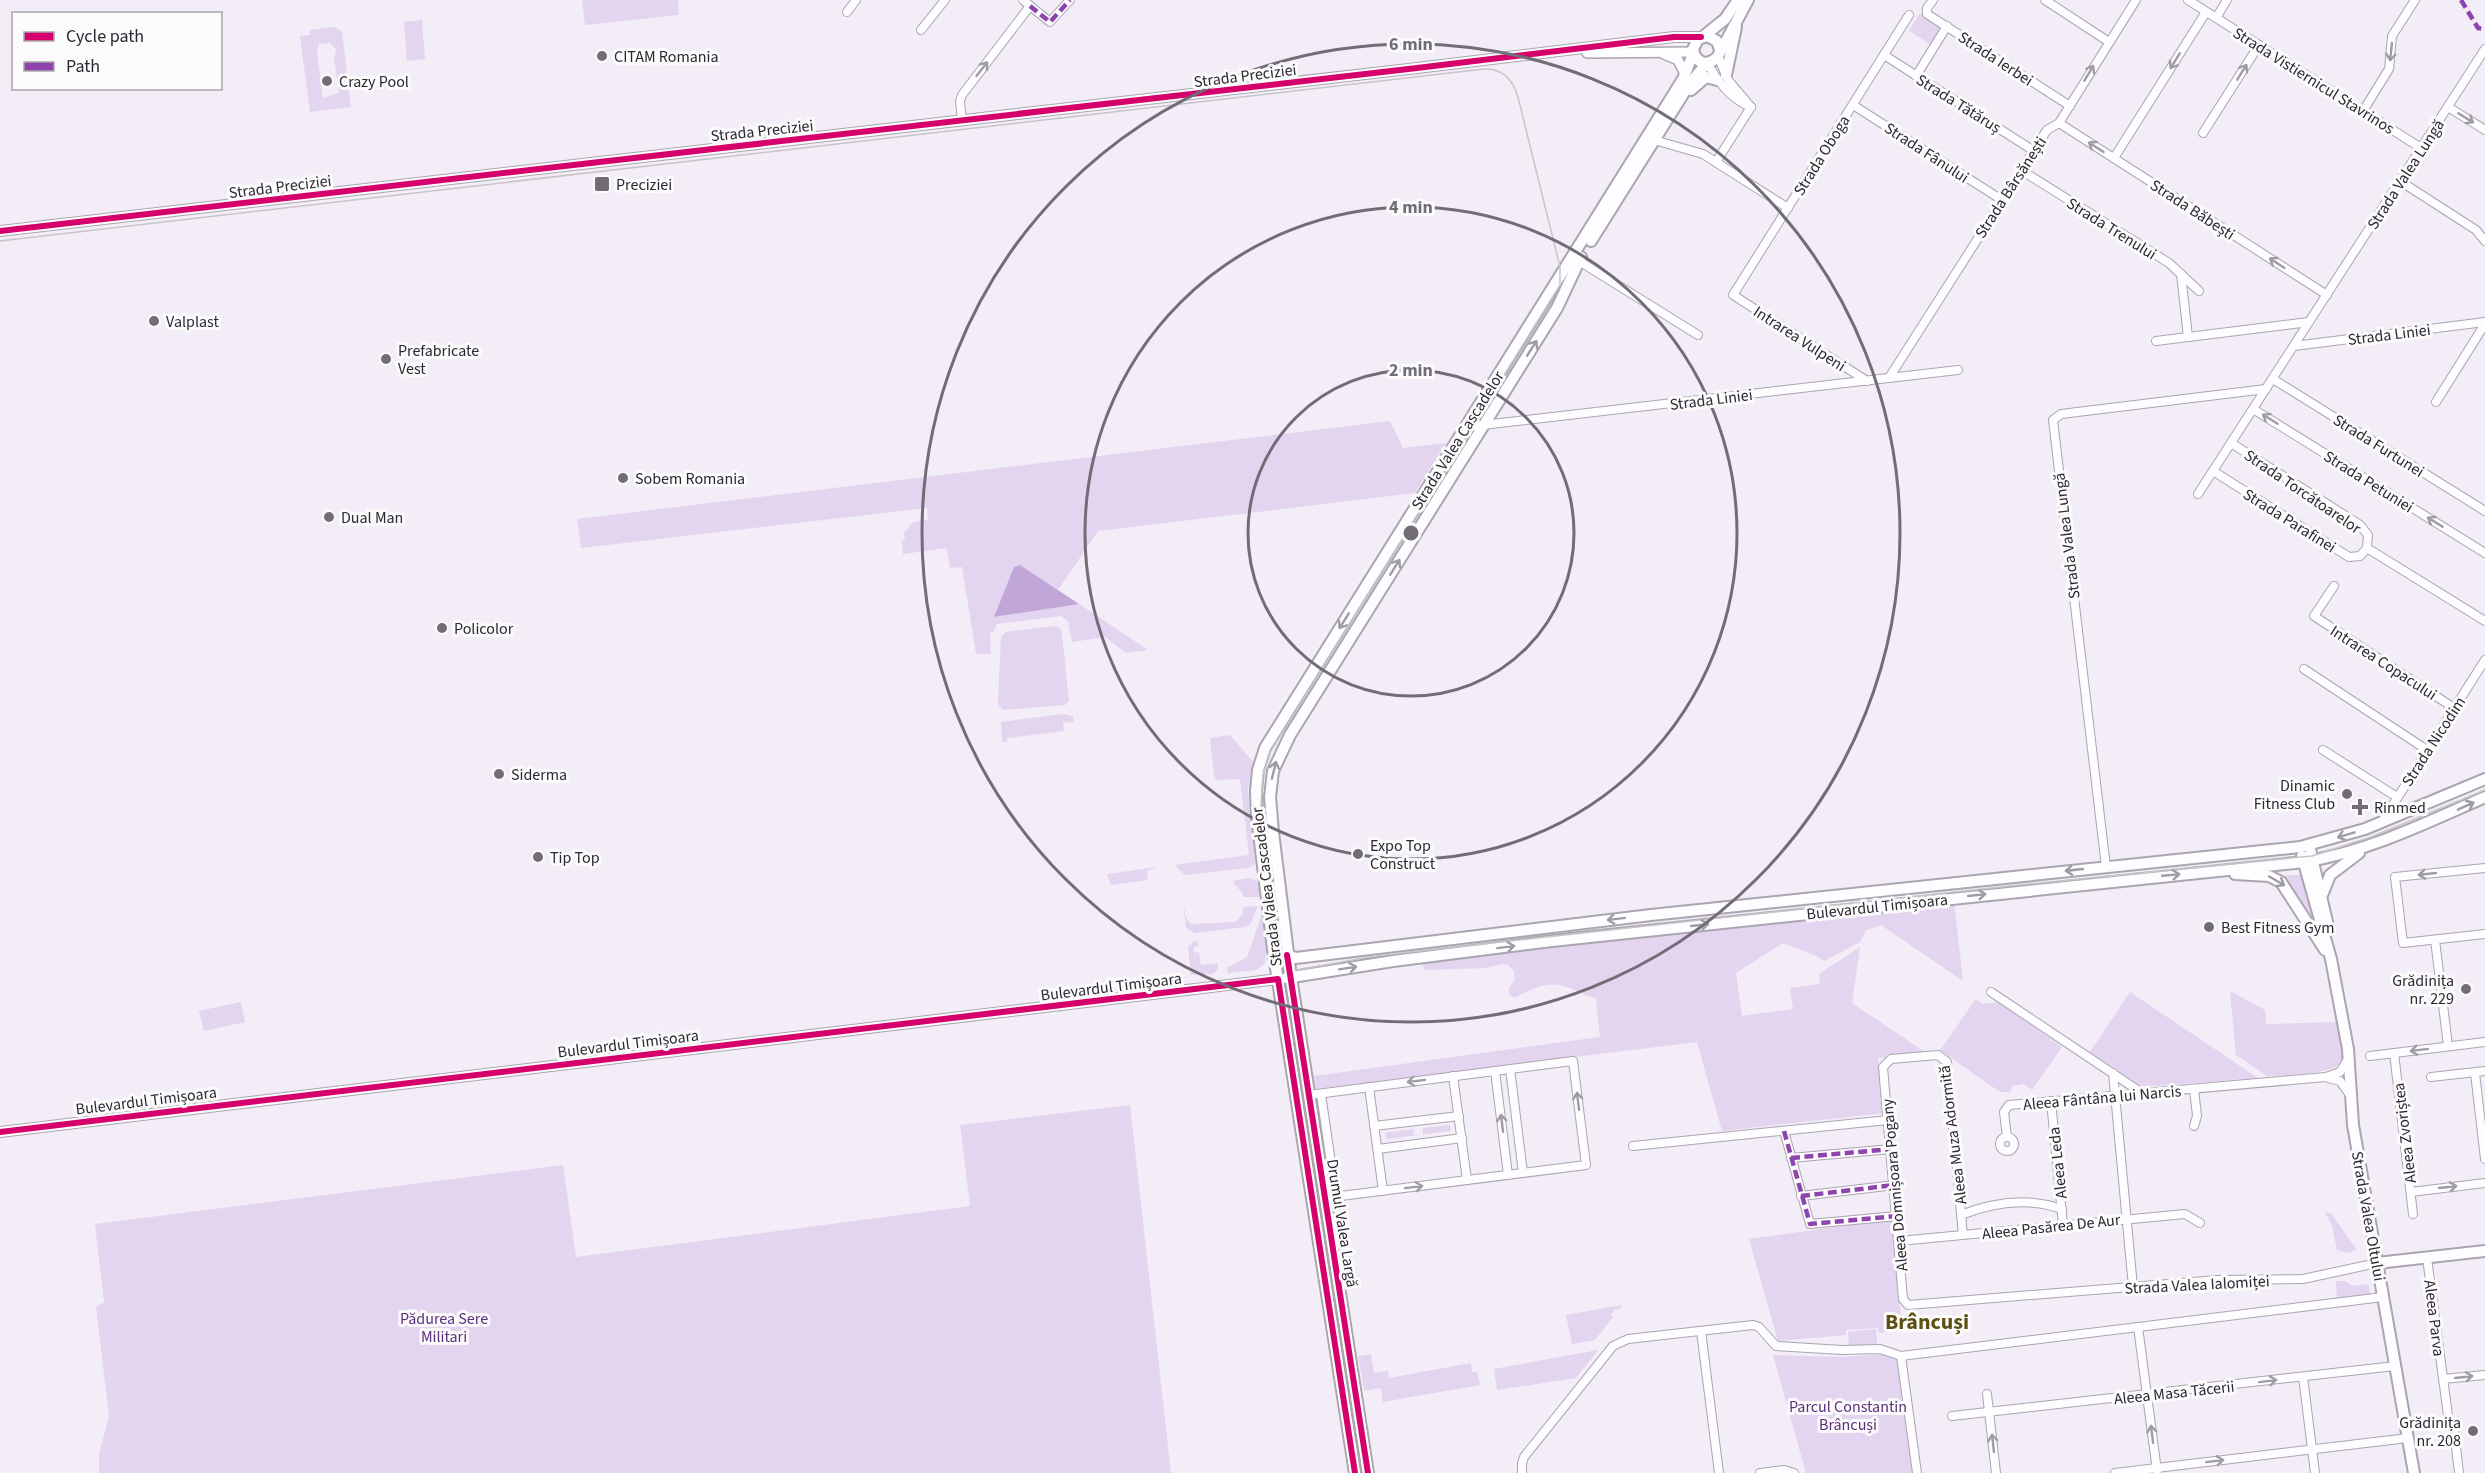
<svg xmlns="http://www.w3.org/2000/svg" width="2485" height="1473" font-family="'Source Sans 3',sans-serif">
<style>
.green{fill:#e3d4f0;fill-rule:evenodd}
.water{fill:#c0a7d7}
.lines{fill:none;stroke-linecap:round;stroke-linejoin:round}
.minor-casing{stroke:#aaa5af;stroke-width:10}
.tertiary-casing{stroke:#aaa5af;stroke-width:12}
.secondary-casing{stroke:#aaa5af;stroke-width:14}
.minor{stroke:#fdfcfe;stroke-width:8}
.tertiary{stroke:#fdfcfe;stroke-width:9}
.secondary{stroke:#fdfcfe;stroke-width:10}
.tram{stroke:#c7c5c7;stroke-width:1.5}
.quiet{stroke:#8e44ad;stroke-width:4.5;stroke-dasharray:9 4.5;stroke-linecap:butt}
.cycleway-casing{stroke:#fbfbfb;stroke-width:10}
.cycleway{stroke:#d6006c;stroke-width:6}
.oneway{stroke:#9f9ca2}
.ring{fill:none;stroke:#726c77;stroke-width:3}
.poi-dot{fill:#726c77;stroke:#fbfbfb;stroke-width:2}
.labels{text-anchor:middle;stroke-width:6;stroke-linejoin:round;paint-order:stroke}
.poi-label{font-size:16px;fill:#2d2732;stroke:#fbfbfb;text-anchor:start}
.street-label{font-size:16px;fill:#2d2732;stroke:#fbfbfb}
.park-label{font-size:16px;fill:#5b2f7c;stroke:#fbfbfb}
.district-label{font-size:22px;font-weight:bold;fill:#5c5113;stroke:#fbfbfb}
.centre{fill:#726c77;stroke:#fbfbfb;stroke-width:3}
.ring-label{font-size:18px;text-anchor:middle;font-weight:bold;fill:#726c77;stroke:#fbfbfb;stroke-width:6;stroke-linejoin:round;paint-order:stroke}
</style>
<rect width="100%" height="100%" fill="#f2edf7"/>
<!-- green -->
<g class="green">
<path d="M582 0H678L679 15 585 25Z"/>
<path d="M1920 13 1941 27 1930 44 1909 31Z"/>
<path d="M422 20 425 59 407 61 404 22Z"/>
<path d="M335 27 342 32 351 107 310 112 300 36 310 35V30ZM330 43 336 49 334 59 339 93 323 98 317 51 319 44Z"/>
<path d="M1390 421 1403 448 1446 443 1415 493 1098 531 1058 590 1020 565 995 617 1079 604 1148 650 1126 653 1105 637 1072 642 1068 621 1061 616 997 624 993 633 990 632 991 654H976L962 567 950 568 947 548 903 554 902 541 905 540 904 533 913 522 928 520 927 508 581 548 577 519Z"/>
<path d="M1055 626 1060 628 1062 634 1069 701 1065 705 1003 710 999 706 998 700 1001 637 1006 632Z"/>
<path d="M1063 714 1073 716 1074 721 1073 723 1063 722 1064 731 1008 738 1007 742H1002L1001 722Z"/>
<path d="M1230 735 1253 762 1248 789 1255 864 1248 868 1185 875 1175 865 1249 855 1240 779 1216 780 1214 776 1210 738Z"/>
<path d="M1158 867 1147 871 1148 880 1111 885 1107 874Z"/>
<path d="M2288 875H2302L2316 925 2285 876Z"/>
<path d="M1249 878 1256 880 1259 887V897H1244L1241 891 1233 883 1235 880Z"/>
<path d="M1954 901 1963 981 1881 925 1866 930 1860 942 1824 961 1816 956 1783 943 1736 973 1742 1016 1793 1009 1790 988 1820 984 1819 974 1860 947 1852 1003 1925 1052 1878 1058 1885 1113 1722 1131 1697 1042 1316 1089 1314 1076 1600 1037 1596 999C1556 982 1553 978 1514 998L1509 994V988L1515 979 1514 971 1508 965 1501 964 1487 968 1425 970 1421 962Z"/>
<path d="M1183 902 1186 918 1191 924 1236 922 1243 913V907L1258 906 1251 923 1245 927 1195 933 1186 928Z"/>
<path d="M1262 914 1267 946 1265 963 1256 970 1228 973 1227 968 1247 957Z"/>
<path d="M1198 941 1199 946 1194 947V953L1199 952 1201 965 1218 963V969L1213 974 1191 975 1188 947 1193 942Z"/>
<path d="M2230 991 2265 1010 2266 1024 2339 1022C2341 1033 2347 1050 2343 1060 2338 1075 2282 1075 2267 1076L2236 1055Z"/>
<path d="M2130 992 2258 1078 2143 1087 2090 1052Z"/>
<path d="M1976 999 1983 1004 2000 1002 2062 1047 2032 1090 2024 1084 2013 1086 2010 1092H2000L1940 1050Z"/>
<path d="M241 1002 245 1022 204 1031 199 1011Z"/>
<path d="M1130 1105 1171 1473H99V1454L109 1416 96 1307 104 1302 95 1224 563 1165 576 1257 970 1206 960 1125Z"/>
<path d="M1450 1125 1451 1131 1386 1139 1385 1133 1413 1129 1414 1135 1423 1134V1128Z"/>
<path d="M2325 1213H2331L2357 1250 2347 1253 2337 1250 2332 1225Z"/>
<path d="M1893 1219 1902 1331 1879 1333 1878 1328 1846 1330V1335L1778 1341 1749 1239Z"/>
<path d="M2336 1281H2345L2352 1286 2366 1284 2369 1286 2370 1294 2337 1298Z"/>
<path d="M1622 1305 1618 1310 1616 1308 1611 1315 1613 1317 1595 1340 1572 1344 1566 1315Z"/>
<path d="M1876 1329 1877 1344 1849 1346 1848 1332Z"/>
<path d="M1598 1350 1576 1378 1497 1390 1494 1369Z"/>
<path d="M1371 1354 1374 1373 1388 1371 1389 1378 1471 1363 1472 1372H1477L1480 1385 1383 1402 1381 1388 1364 1391 1358 1356Z"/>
<path d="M1890 1354 1898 1358 1912 1473H1806L1773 1355 1840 1357Z"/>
</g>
<!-- water -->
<path class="water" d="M1020 565 1079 604 994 617 1014 567Z"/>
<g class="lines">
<!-- minor casing -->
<g class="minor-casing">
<g id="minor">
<path d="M1023 0 1050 22 1070 0"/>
<path d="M1933 0 1927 8V14L2070 106"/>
<path d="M2045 0 2109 42"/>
<path d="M2188 0 2421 148"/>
<path d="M847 12 856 0"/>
<path d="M2216 18 2227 0"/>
<path d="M921 30 945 0"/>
<path d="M1884 55 2034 151"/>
<path d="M1718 56 1728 80 1751 107"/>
<path d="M1707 63C1718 81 1730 99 1751 107"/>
<path d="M1916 76 1947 26"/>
<path d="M1853 105 2002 200"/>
<path d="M2448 107 2485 130"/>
<path d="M2363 111 2389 69 2392 36 2415 0"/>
<path d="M962 121 960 101 962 95 1030 6"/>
<path d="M2059 123 2327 295"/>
<path d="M2203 133 2259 45"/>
<path d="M1654 140 1703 154 1788 208"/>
<path d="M2114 158 2206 12"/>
<path d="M1716 162 1751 107"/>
<path d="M2021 170 2169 263 2199 291"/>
<path d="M2400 181 2476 230 2485 241"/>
<path d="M1579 261 1698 335"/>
<path d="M2181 274 2188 337"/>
<path d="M2156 341 2309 322"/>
<path d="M2294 346 2485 322"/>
<path d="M1889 378 2047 130 2059 123 2136 0"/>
<path d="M2273 379 2485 511"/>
<path d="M1867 381 1733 295 1909 15"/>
<path d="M2436 402 2485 324"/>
<path d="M2253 409 2485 553"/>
<path d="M1465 427 1958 370"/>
<path d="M2231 443 2360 525 2368 535 2367 548"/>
<path d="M2213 471 2349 557 2360 556 2367 548"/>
<path d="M2198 494 2485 49"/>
<path d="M2367 548 2485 621"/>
<path d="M2334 586 2314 616 2454 708"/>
<path d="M2304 669 2427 750"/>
<path d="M2323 750 2397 797"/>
<path d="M2382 822 2485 660"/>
<path d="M2106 867 2053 420 2061 414 2266 389"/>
<path d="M2485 868 2395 877 2403 943 2485 934"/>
<path d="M2435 940 2448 1046"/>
<path d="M1991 992 2142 1093"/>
<path d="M2394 1053 2413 1214"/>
<path d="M2370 1056 2485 1042"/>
<path d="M1510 1069 1523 1173"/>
<path d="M1495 1071 1508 1175"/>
<path d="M2113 1073 2133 1287"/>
<path d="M2475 1073 2485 1159"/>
<path d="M1453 1076 1467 1180"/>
<path d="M2431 1077 2485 1071"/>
<path d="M2328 1078 2340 1081 2350 1095"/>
<path d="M1369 1087 1383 1191"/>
<path d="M2194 1089 2197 1116 2194 1126"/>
<path d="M1321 1094 1336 1197"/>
<path d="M1309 1095 1573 1061 1586 1165 1325 1198"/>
<path d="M2051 1101 2063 1225"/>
<path d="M1374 1126 1459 1116"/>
<path d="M1784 1131 1810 1224 1897 1216"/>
<path d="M2007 1137 2004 1112 2009 1105 2326 1077 2340 1072 2348 1059"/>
<circle cx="2007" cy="1144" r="7"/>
<path d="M1633 1146 1888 1120"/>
<path d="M1378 1149 1462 1138"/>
<path d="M1791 1158 1891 1149"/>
<path d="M2411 1192 2485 1183"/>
<path d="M1801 1196 1895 1185"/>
<path d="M1961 1215C1994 1202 2028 1197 2062 1209"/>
<path d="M1963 1235 1947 1062 1938 1055 1891 1059 1883 1067 1903 1299 1908 1305 2217 1280 2303 1279 2377 1263"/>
<path d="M1899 1241 2185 1214 2200 1223"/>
<path d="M2427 1258 2449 1423 2454 1430 2459 1473"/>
<path d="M2138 1327 2157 1471"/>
<path d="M1701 1331 1719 1473"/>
<path d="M1901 1356 1917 1473"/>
<path d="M2303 1377 2315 1473"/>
<path d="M2443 1379 2485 1375"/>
<path d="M1987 1394 1996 1473"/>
<path d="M1952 1416 2395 1366"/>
<path d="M1522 1473V1463L1524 1457 1613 1346 1628 1339 1753 1325 1759 1327 1776 1346 1842 1350 1880 1349 1901 1356 2383 1297"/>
<path d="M1760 1473 1784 1470 1794 1473"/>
<path d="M2115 1473 2408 1438"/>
</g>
</g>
<!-- tertiary casing -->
<g class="tertiary-casing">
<g id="tertiary">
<path d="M1587 53 1693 52"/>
<path d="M1664 54 1678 60 1685 74"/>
<path d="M0 231 1417 68 1674 37H1701"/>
<path d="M0 1132 1278 979"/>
</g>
</g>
<!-- secondary casing -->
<g class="secondary-casing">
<g id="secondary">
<path d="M1704 36 1725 19 1738 0"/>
<path d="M1720 50 1717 41 1707 36 1698 39 1693 49C1695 64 1709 67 1718 56L1748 0"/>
<path d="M1726 75 1736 27"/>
<path d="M1691 90 1706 77 1717 80"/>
<path d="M1591 241 1690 83 1707 63"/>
<path d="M2309 845 2328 926"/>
<path d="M2302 856 2331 959 2348 1049 2353 1125 2414 1473"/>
<path d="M2235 874 2269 876 2281 882 2325 950"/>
<path d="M2323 893 2330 875 2359 853"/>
<path d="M1287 955 1296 958 1651 915 2300 847 2365 829 2485 779"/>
<path d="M1286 978 1393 961 1552 941 2304 862C2369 851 2426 823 2485 797"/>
<path d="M2377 1263 2485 1251"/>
<path d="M1355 1473 1273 949 1257 817 1256 791 1258 770 1265 748 1275 732C1411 514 1548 297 1683 79L1693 54"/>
<path d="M1368 1473 1291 977 1273 832 1270 797 1273 771 1290 735 1557 308 1581 257"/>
</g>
</g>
<!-- minor -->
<use href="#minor" class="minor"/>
<!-- tertiary -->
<use href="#tertiary" class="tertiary"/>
<!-- secondary -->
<use href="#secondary" class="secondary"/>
<!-- tram -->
<path class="tram" d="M0 241 1484 69C1503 68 1513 80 1518 97L1560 267V285L1269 754 1263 776 1261 804 1276 949 1284 965 1298 970 1374 956 1447 948 2009 886 2312 856 2371 837 2485 790"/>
<!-- quiet -->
<g class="quiet">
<path d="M2461 0 2478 28 2485 29"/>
<path d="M1030 6 1050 22 1070 0"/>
<path d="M1784 1131 1810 1224 1897 1216"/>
<path d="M1791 1158 1891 1149"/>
<path d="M1801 1196 1895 1185"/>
</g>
<!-- cycleway casing -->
<g class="cycleway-casing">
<g id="cycleway">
<path d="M0 231 1417 68 1674 37H1701"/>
<path d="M1287 955 1368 1473"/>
<path d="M0 1132 1278 979 1355 1473"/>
</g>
</g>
<!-- cycleway -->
<use href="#cycleway" class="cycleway"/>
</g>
<!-- one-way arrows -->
<defs><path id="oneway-shaft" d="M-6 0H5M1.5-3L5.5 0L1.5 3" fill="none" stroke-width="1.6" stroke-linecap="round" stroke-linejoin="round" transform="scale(1.5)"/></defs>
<g class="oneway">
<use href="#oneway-shaft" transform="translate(2391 52) rotate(96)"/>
<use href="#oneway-shaft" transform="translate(2175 61) rotate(122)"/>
<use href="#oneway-shaft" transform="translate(982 69) rotate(-52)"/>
<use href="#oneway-shaft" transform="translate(2242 72) rotate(-58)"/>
<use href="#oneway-shaft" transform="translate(2089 73) rotate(-59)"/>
<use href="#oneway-shaft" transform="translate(2466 118) rotate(32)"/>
<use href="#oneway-shaft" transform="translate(2096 147) rotate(-147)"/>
<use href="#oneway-shaft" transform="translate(2277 263) rotate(-147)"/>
<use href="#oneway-shaft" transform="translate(1532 348) rotate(-58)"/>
<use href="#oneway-shaft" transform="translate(2270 419) rotate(-148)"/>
<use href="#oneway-shaft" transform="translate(2435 522) rotate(-148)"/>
<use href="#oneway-shaft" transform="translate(1395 567) rotate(-58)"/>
<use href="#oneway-shaft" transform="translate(1344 621) rotate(122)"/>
<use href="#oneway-shaft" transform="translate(1274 770) rotate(-76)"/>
<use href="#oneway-shaft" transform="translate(2466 806) rotate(-24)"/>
<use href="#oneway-shaft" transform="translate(2346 835) rotate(163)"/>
<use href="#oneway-shaft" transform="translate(2074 870) rotate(174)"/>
<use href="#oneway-shaft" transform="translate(2427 874) rotate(174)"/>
<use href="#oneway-shaft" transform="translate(2171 875) rotate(-5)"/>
<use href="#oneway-shaft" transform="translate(2277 881) rotate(30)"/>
<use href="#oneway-shaft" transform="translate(1977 895) rotate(-6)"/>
<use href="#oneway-shaft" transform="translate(1616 919) rotate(173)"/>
<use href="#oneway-shaft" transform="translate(1700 925) rotate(-6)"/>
<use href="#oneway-shaft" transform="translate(1506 947) rotate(-7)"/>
<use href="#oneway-shaft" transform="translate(1348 968) rotate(-9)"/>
<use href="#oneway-shaft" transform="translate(2419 1050) rotate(173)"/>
<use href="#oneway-shaft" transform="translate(1416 1081) rotate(173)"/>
<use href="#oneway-shaft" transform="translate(1578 1101) rotate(-97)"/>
<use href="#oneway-shaft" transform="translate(1502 1123) rotate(-97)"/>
<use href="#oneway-shaft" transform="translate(1414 1187) rotate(-7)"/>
<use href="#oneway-shaft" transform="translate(2448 1187) rotate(-6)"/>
<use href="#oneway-shaft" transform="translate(2464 1377) rotate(-6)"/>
<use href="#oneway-shaft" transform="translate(2268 1381) rotate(-7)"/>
<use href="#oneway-shaft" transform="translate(2152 1434) rotate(-97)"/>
<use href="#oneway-shaft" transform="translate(1993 1443) rotate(-96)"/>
<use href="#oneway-shaft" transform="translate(2215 1461) rotate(-7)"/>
</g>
<!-- distance rings -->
<g class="ring">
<circle cx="1411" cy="533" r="163"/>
<circle cx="1411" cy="533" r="326"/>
<circle cx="1411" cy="533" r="489"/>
</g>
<!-- markers -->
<g class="poi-dot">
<circle cx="602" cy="56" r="6"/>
<circle cx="327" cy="81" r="6"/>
<rect x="594" y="176" width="16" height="16" rx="3"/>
<circle cx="154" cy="321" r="6"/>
<circle cx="386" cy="359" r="6"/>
<circle cx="623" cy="478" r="6"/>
<circle cx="329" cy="517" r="6"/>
<circle cx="442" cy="628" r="6"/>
<circle cx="499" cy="774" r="6"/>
<circle cx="2347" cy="794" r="6"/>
<path d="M2357 798h6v6h6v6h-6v6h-6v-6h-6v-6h6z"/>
<circle cx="1358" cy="854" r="6"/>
<circle cx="538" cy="857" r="6"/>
<circle cx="2209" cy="927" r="6"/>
<circle cx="2466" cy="989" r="6"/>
<circle cx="2473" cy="1431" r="6"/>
</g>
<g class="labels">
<!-- poi labels -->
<g class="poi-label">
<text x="614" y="62">CITAM Romania</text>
<text x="339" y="87">Crazy Pool</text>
<text x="616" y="190">Preciziei</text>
<text x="166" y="327">Valplast</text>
<text x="398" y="356">Prefabricate<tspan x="398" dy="18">Vest</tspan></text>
<text x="635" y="484">Sobem Romania</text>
<text x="341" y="523">Dual Man</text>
<text x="454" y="634">Policolor</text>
<text x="511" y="780">Siderma</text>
<text x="2335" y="791" text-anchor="end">Dinamic<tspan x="2335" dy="18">Fitness Club</tspan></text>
<text x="2374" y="813">Rinmed</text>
<text x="1370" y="851">Expo Top<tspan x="1370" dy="18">Construct</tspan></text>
<text x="550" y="863">Tip Top</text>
<text x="2221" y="933">Best Fitness Gym</text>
<text x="2454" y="986" text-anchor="end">Grădinița<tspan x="2454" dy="18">nr. 229</tspan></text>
<text x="2461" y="1428" text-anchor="end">Grădinița<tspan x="2461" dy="18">nr. 208</tspan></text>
</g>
<!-- street labels -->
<g class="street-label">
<text transform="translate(1996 58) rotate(33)" y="6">Strada Ierbei</text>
<text transform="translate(1245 75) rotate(-7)" y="6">Strada Preciziei</text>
<text transform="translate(2314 80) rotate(32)" y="6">Strada Vistiernicul Stavrinos</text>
<text transform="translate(1959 103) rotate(32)" y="6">Strada Tătăruș</text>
<text transform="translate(762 130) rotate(-6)" y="6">Strada Preciziei</text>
<text transform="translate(1927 152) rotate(33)" y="6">Strada Fânului</text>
<text transform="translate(1821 155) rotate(-58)" y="6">Strada Oboga</text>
<text transform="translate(2405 174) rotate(-57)" y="6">Strada Valea Lungă</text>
<text transform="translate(280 186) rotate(-7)" y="6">Strada Preciziei</text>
<text transform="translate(2010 187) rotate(-57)" y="6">Strada Bârsănești</text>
<text transform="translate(2193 209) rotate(33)" y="6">Strada Băbești</text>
<text transform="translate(2112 228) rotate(32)" y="6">Strada Trenului</text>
<text transform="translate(2389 334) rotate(-7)" y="6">Strada Liniei</text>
<text transform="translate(1800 338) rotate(33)" y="6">Intrarea Vulpeni</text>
<text transform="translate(1711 399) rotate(-7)" y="6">Strada Liniei</text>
<text transform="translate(1457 440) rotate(-58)" y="6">Strada Valea Cascadelor</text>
<text transform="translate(2379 445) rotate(32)" y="6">Strada Furtunei</text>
<text transform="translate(2369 481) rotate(32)" y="6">Strada Petuniei</text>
<text transform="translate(2303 491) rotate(34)" y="6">Strada Torcătoarelor</text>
<text transform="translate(2290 520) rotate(32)" y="6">Strada Parafinei</text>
<text transform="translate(2066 536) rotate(-97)" y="6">Strada Valea Lungă</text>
<text transform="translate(2384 662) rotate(33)" y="6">Intrarea Copacului</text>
<text transform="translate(2433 741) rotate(-57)" y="6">Strada Nicodim</text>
<text transform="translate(1266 887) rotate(-97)" y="6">Strada Valea Cascadelor</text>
<text transform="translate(1877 906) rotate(-6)" y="6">Bulevardul Timișoara</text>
<text transform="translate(1111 986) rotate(-7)" y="6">Bulevardul Timișoara</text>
<text transform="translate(628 1043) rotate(-7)" y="6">Bulevardul Timișoara</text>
<text transform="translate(2102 1097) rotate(-5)" y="6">Aleea Fântâna lui Narcis</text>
<text transform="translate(146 1100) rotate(-7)" y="6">Bulevardul Timișoara</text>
<text transform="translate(2404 1133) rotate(-97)" y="6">Aleea Zvoriștea</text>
<text transform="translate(1952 1135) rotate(-97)" y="6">Aleea Muza Adormită</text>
<text transform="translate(2057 1163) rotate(-96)" y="6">Aleea Leda</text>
<text transform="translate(1894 1185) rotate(-95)" y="6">Aleea Domnișoara Pogany</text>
<text transform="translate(2369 1216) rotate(80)" y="6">Strada Valea Oltului</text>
<text transform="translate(1343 1223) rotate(81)" y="6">Drumul Valea Largă</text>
<text transform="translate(2051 1226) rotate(-6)" y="6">Aleea Pasărea De Aur</text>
<text transform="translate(2197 1284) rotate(-3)" y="6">Strada Valea Ialomiței</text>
<text transform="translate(2435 1318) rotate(83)" y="6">Aleea Parva</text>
<text transform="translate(2174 1392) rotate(-6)" y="6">Aleea Masa Tăcerii</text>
</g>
<!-- park labels -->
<g class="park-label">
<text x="444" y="1324">Pădurea Sere<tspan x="444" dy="18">Militari</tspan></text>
<text x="1848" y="1412">Parcul Constantin<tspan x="1848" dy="18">Brâncuși</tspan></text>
</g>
<!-- district labels -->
<g class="district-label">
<text x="1927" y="1329">Brâncuși</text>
</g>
</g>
<circle cx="1411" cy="533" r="9" class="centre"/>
<g class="ring-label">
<text x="1411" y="50">6 min</text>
<text x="1411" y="213">4 min</text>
<text x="1411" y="376">2 min</text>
</g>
<!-- legend -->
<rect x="12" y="12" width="210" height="78" fill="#fbfbfb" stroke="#a9a6ab" stroke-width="1.5"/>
<rect x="24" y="32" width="30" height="9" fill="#d6006c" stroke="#a9a6ab" stroke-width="1.5"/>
<text x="66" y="42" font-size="18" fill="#2d2732">Cycle path</text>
<rect x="24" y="62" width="30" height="9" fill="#8e44ad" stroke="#a9a6ab" stroke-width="1.5"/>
<text x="66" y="72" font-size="18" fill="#2d2732">Path</text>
</svg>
